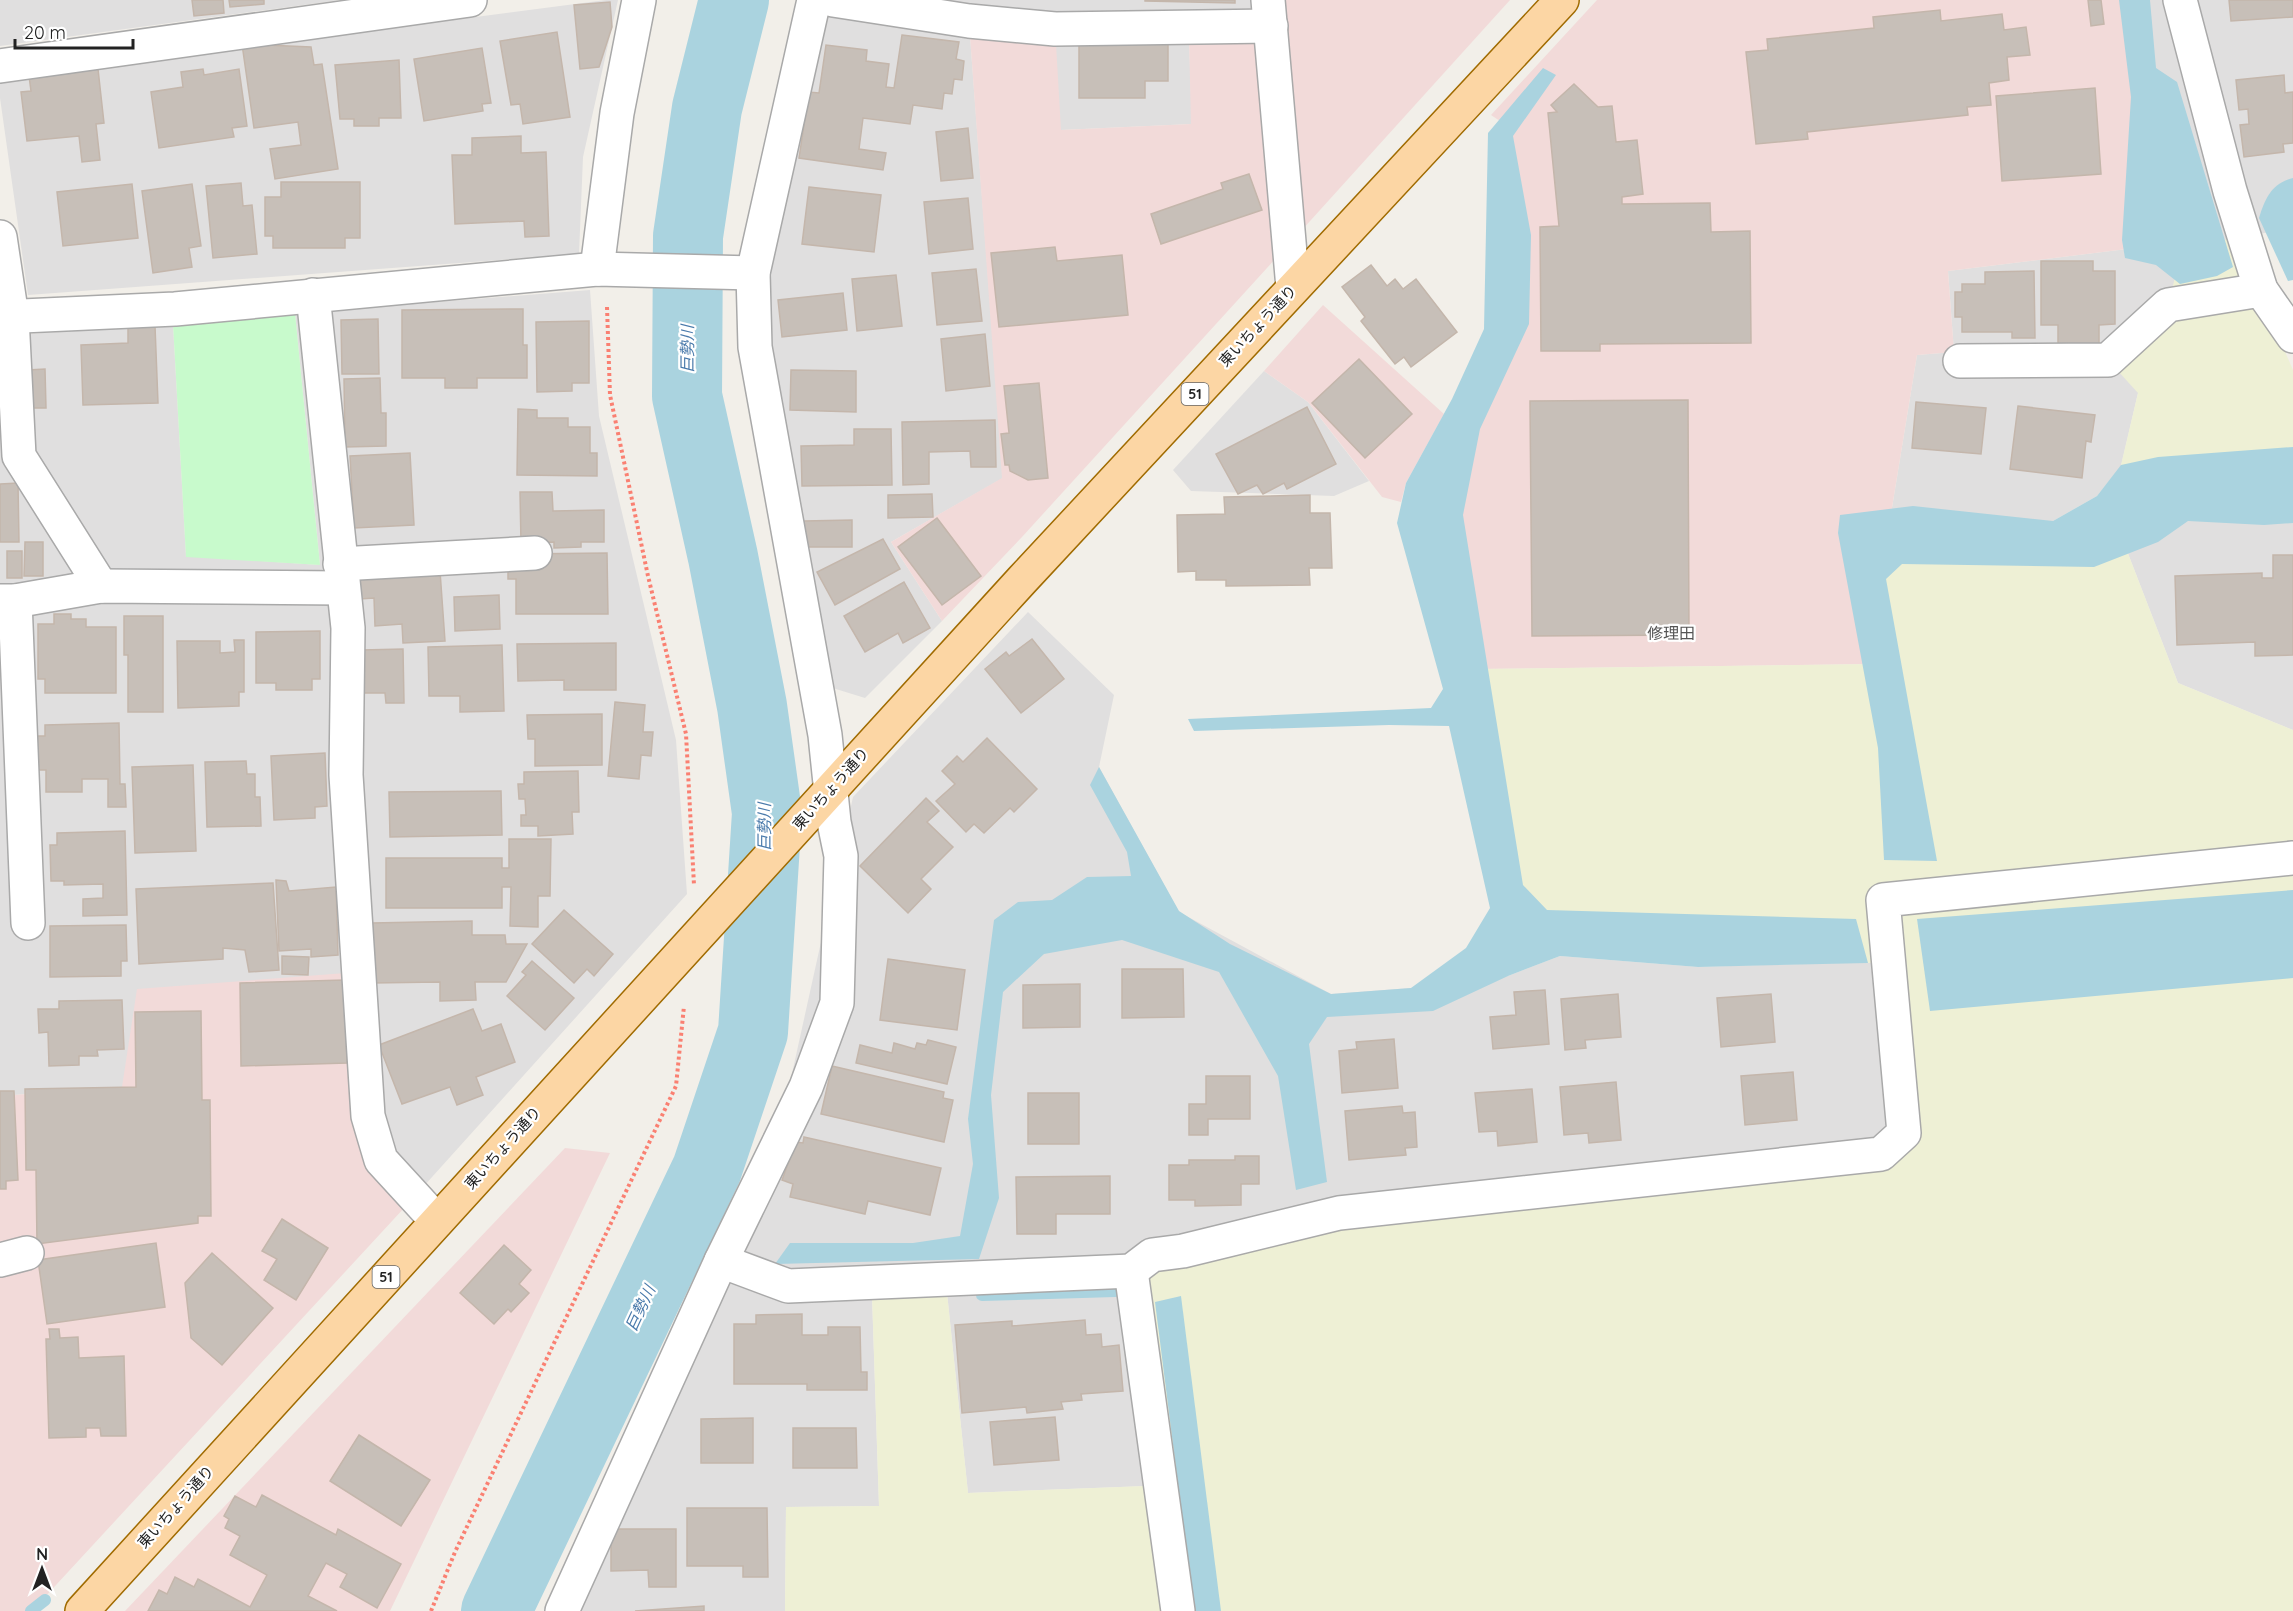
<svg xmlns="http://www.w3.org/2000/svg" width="2293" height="1611" font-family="Quicksand,'Noto Sans JP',sans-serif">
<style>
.residential{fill:#e0dfdf}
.commercial{fill:#f2dad9}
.farmland{fill:#eef0d5}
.park{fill:#c8facc}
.water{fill:#aad3df}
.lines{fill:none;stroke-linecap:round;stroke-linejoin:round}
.stream{stroke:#aad3df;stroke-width:12}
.river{stroke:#aad3df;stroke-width:70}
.building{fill:#c7bfb8;stroke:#c4b6ab;stroke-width:1.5}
.street-casing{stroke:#a9a9a9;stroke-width:36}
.primary-casing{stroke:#a06b00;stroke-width:36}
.path{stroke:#fa8072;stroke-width:4;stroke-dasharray:3 3;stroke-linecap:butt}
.street{stroke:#fff;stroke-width:33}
.primary{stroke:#fcd6a4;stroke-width:33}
.labels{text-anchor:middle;stroke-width:4.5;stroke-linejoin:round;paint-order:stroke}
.shield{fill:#fff;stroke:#646464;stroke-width:1.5}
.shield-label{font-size:14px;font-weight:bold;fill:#222}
.street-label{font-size:15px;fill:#222;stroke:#fff}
.water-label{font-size:16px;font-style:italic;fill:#4a7aab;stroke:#fff}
.neighbourhood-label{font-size:16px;fill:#555;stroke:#fff}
</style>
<rect width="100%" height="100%" fill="#f2efe9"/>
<!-- residential -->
<g class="residential">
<path d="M0 0H340L0 46Z"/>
<path d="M606 0H618L583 157 579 254 28 295 0 98V79Z"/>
<path d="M830 0H1279L1189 38 1192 124 1061 130 970 36 1003 478 891 542 942 621 865 698 823 685 766 345 768 273Z"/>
<path d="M2125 0H2293V227L2236 239 2168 305 2138 393 2121 466 2097 496 2053 521 1889 526 1917 355 1954 352 1948 271 2184 242Z"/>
<path d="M590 290 599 416 676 740 687 894 405 1207 122 1087 0 1096V336L173 324 186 556 320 565 295 313Z"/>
<path d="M1264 371 1308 402 1369 481 1334 496 1191 491 1173 470Z"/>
<path d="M2293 496V730L2178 683 2122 538 2180 509Z"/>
<path d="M1028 612 1114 695 1099 767 1179 912 1331 994 1411 988 1508 976 1560 956 1698 967 1905 961 1919 1143 1893 1162 1172 1485 968 1493 947 1293 872 1296 879 1506 786 1507 785 1611H577L761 1214 853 797Z"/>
</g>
<!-- commercial -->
<g class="commercial">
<path d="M1279 0H1510L1301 231Z"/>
<path d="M1597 0H2125L2184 242 1948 271 1954 352 1917 355 1889 526 1876 664 1477 669 1448 488 1517 300 1506 125 1491 115Z"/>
<path d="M970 36 1056 44 1061 130 1191 124 1189 38H1259L1276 258 1022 537 942 621 891 542 1002 478Z"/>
<path d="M1323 305 1444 414 1406 483 1401 502 1382 497 1308 402 1264 371Z"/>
<path d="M359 972 356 1120 405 1207 32 1611H0V1096L122 1087 137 989Z"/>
<path d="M565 1148 610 1153 390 1611H125Z"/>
</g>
<!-- farmland -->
<g class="farmland">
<path d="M2236 239 2293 370V447L2163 469 2121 465 2138 393 2108 360 2168 305 2184 242Z"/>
<path d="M1857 534 2122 538 2178 683 2293 730V1611H785L786 1507 879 1506 872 1295 947 1293 968 1493 1172 1485 1146 1282 1166 1266 1342 1221 1893 1162 1919 1143 1905 961 1868 963 1525 920 1477 669 1876 664Z"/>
</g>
<!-- park -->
<path class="park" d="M295 313 320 565 186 557 173 324Z"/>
<!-- water -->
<g class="water">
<path d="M2119 0H2150L2156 68 2177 82 2233 267 2217 276 2180 284 2156 265 2125 258 2122 240 2131 97Z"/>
<path d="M1543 68 1556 75 1513 136 1531 235 1529 324 1480 429 1463 515 1523 885 1547 910 1856 919 1868 963 1698 967 1560 956 1508 976 1433 1011 1327 1017 1309 1044 1327 1182 1296 1190 1278 1076 1219 972 1122 940 1044 954 1003 992 991 1095 999 1198 979 1259 775 1264 790 1243H913L960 1236 973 1164 968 1119 994 920 1018 902 1052 900 1087 877 1131 876 1127 852 1090 785 1099 767 1179 911 1230 944 1331 994 1411 988 1466 948 1490 908 1449 726 1389 725 1194 731 1188 719 1431 708 1443 689 1397 523 1406 483 1452 399 1484 329 1488 133Z"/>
<path d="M2293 178V280L2288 281 2259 218C2265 198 2272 183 2293 178Z"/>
<path d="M2293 447V523L2264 525 2188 521 2158 542 2094 567 1902 564 1886 579 1937 861 1884 860 1878 748 1838 533 1840 515 1913 506 2053 521 2097 496 2121 465 2158 457Z"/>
<path d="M2293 890V978L1930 1011 1917 919Z"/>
<path d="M1181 1296 1221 1611H1194L1155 1302Z"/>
</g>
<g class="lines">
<!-- stream -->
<g class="stream">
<path d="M982 1295 1115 1291"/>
<path d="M31 1611 45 1600"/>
</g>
<!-- river -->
<path class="river" d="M496 1611 707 1169 753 1032 767 813 752 706 723 557 687 396 688 236 707 108 734 0"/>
</g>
<!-- building -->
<g class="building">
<path d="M192 0H223L224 13 194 16Z"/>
<path d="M229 0H264V4L230 7Z"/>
<path d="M1145 0H1235V3L1145 1Z"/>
<path d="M2088 0H2101L2104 24 2091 26Z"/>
<path d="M2229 0H2293V17L2231 21Z"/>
<path d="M610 2 612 27 599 67 580 69 574 5Z"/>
<path d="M1940 10 1941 21 2002 14 2004 30 2026 27 2030 55 2007 57 2009 80 1989 83 1991 105 1967 107 1968 115 1807 132 1808 139 1756 144 1746 52 1768 50 1767 39 1874 28 1873 17Z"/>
<path d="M557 32 570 117 523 124 520 104 511 105 500 41Z"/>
<path d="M902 35 959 42 956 59 964 61 962 80 954 79 952 94 944 93 942 109 913 105 910 124 863 118 859 149 886 153 883 170 799 158 809 92 819 93 826 45 867 50 866 61 889 64 886 87 894 88Z"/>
<path d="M242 44 311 47 314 65 322 64 338 169 275 179 270 149 301 145 298 122 254 128Z"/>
<path d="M1079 44H1168V81H1145V98H1079Z"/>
<path d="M482 48 491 103 482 104 483 111 424 121 414 59Z"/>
<path d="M399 60 401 118H379V126H354V119H340L335 65Z"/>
<path d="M98 69 104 123 96 124 100 160 82 162 79 136 27 141 21 92 31 91 29 76Z"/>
<path d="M203 69 204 75 239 69 247 126 232 128 234 137 159 148 151 92 183 87 181 72Z"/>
<path d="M2284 75 2285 93 2293 92V143L2283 144 2284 152 2244 157 2240 125 2249 124 2248 109 2239 110 2236 80Z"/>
<path d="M1574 84 1598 107 1612 106 1616 142 1637 140 1643 194 1622 197V204L1710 203 1711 232 1750 231 1751 343 1600 344V351H1541L1540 227 1559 226 1548 113 1557 112 1551 105Z"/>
<path d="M2095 88 2101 174 2002 181 1996 96Z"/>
<path d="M968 128 973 178 941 181 936 132Z"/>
<path d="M521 136V153L546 152 549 236 525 237 524 221 455 224 452 155H472V138Z"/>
<path d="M1249 174 1262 210 1161 244 1151 214 1223 189 1221 183Z"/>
<path d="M281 182H360V238H345V248H273V236H265V197H281Z"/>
<path d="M241 183 243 206 252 205 257 254 213 258 206 186Z"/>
<path d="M132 184 138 238 63 246 57 192Z"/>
<path d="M192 184 201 246 189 248 192 267 153 273 142 191Z"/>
<path d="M809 187 881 195 874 252 802 244Z"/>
<path d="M968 198 973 249 929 254 924 202Z"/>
<path d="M1055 247 1057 261 1122 255 1128 315 999 327 991 253Z"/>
<path d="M2041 261H2093V271H2115V324L2099 325V345H2058V325H2041Z"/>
<path d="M1371 265 1387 286 1395 279 1403 289 1416 279 1457 332 1411 367 1404 357 1395 364 1361 321 1365 317 1342 287Z"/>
<path d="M976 269 982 321 937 325 932 273Z"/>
<path d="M2034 271 2035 338H2012V332H1962V317H1955V292H1962V284H1985V272Z"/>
<path d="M896 275 902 326 857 331 852 279Z"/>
<path d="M843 293 847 330 782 337 778 300Z"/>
<path d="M523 309V345H527V378H477V388H445V378H402V310Z"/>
<path d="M378 319 379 374H342L341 320Z"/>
<path d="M589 321V383H572V391L537 392 536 322Z"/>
<path d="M155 326 158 403 83 405 81 345 128 343V327Z"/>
<path d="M985 334 990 386 946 391 941 339Z"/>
<path d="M1359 359 1412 414 1365 458 1312 403Z"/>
<path d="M45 369 46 408H29L28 370Z"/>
<path d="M791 370 856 371V412L790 410Z"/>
<path d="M380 378 381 413H386V446L345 447 344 379Z"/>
<path d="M1039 383 1048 478 1028 480 1010 471 1009 465H1005L1001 434 1009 433 1004 386Z"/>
<path d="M1688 400 1689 635 1532 636 1530 401Z"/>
<path d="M1916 402 1986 408 1981 454 1912 448Z"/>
<path d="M2018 406 2095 415 2091 442 2086 441 2082 478 2010 469Z"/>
<path d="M1307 407 1336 464 1287 489 1284 483 1263 494 1257 485 1238 494 1216 454Z"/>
<path d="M518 409 537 410V418H568V427H590V453H597V476L517 475Z"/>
<path d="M995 420 996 467H971L970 451 929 452V484L903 485 902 422Z"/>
<path d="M854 429H891L892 485 802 486 801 446 854 445Z"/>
<path d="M410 453 414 525 354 528 350 456Z"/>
<path d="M18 483 19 542H0V484Z"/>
<path d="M520 492H552L553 511 604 510V542H581V547L554 548V542L521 543Z"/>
<path d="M932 494 933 517 888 518V495Z"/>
<path d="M1310 495V513H1330L1332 568H1309L1310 585 1226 586V580H1196V571L1178 572 1177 515 1225 514 1224 497Z"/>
<path d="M937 518 981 576 942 605 898 547Z"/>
<path d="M852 520V547H804V521Z"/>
<path d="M883 539 900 569 835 605 817 572Z"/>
<path d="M25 542H43V576H24Z"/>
<rect x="7" y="551" width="15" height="27"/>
<path d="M607 553 608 614H516V579H508V562L516 554Z"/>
<path d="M2273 555H2293V655L2255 656V642L2177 645 2175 576 2262 573V578H2273Z"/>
<path d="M440 571 445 641 403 643 402 624 375 626 374 598 360 599 359 576Z"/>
<path d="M904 582 930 628 903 643 898 633 865 652 844 616Z"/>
<path d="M499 595 500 629 455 631 454 597Z"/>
<path d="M54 614H71V619H86V627H116V693H45V679H38V624H54Z"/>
<path d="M124 616H163V712H128V655H124Z"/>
<path d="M320 631V679H312V690H276V683H256V632Z"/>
<path d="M1032 639 1064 679 1021 713 985 669 1006 652 1009 656Z"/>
<path d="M234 640H244V692H239V706L178 708 177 641H220V653L235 652Z"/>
<path d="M616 643V690H564V680L518 681 517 644Z"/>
<path d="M502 645 504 711 460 712V696H429L428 647Z"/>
<path d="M403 649 404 703H386L385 693H362V650Z"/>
<path d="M615 702 645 705 643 732H653L651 756 641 755 639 779 608 776Z"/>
<path d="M602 714V765L535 766V739H528L527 715Z"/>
<path d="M119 723 120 784H125L126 807H108V779H82V792H46V770H38L37 736H45V725Z"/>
<path d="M987 738 1037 789 1014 812 1010 808 984 833 974 824 966 832 936 801 955 784 942 771 957 756 963 762Z"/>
<path d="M325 753 327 806 315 807V818L274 820 271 756Z"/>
<path d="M246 761 247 774H255V797H260L261 826 207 827 205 762Z"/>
<path d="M193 765 196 851 135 853 132 767Z"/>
<path d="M578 771 579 812H572L573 834 538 836V826H521V815H526L525 799H519L518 784H524V772Z"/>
<path d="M501 791 502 835 390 837 389 792Z"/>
<path d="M926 798 939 811 927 822 953 847 921 879 931 889 908 913 860 866Z"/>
<path d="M125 831 127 915 83 916V899L103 898V884L64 885V881H51L50 845H57V833Z"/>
<path d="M509 839H551L550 896H538V927L510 926 511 887H502V908H386V858H502V868H509Z"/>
<path d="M276 880 286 881 289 891 336 887 338 955 311 957V949L279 951Z"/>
<path d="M273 883 279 970 249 972 245 950 223 948V959L139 964 136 889Z"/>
<path d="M564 910 613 954 594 976 587 969 574 983 532 944Z"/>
<path d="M472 921V935H505L506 944H527L506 982H475L476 1000 440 1001V982L372 983V923Z"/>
<path d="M126 925 127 961H121V976L50 977V926Z"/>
<path d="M282 956 309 957 308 975 282 974Z"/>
<path d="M888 959 965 970 957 1030 880 1020Z"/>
<path d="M532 961 574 998 545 1030 507 996 526 975 522 972Z"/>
<path d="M1122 969H1183L1184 1017 1122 1018Z"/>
<path d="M345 980 347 1063 241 1066 240 983Z"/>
<path d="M1080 984V1027L1023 1028V985Z"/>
<path d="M1545 990 1549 1044 1493 1049 1490 1017 1516 1015 1514 992Z"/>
<path d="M1618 994 1621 1037 1585 1040 1586 1048 1565 1050 1561 999Z"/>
<path d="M1771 994 1775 1042 1721 1047 1717 998Z"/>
<path d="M122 1000 124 1049 97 1050 98 1056H79V1065L49 1066 48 1032 39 1033 38 1009H59V1001Z"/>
<path d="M473 1009 482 1031 501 1024 515 1062 476 1077 483 1095 457 1105 450 1087 402 1104 379 1045Z"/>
<path d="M201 1011 202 1100H210L211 1216H198V1223L37 1244 36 1170H26L25 1089 136 1087 135 1012Z"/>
<path d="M1394 1039 1398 1088 1342 1093 1339 1051 1357 1049 1356 1042Z"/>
<path d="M928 1040 956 1047 947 1084 856 1063 860 1045 892 1053 894 1043 915 1049 917 1043 926 1045Z"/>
<path d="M832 1066 944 1092 943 1098 953 1100 944 1142 821 1114Z"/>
<path d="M1793 1072 1797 1120 1745 1125 1741 1076Z"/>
<path d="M1206 1076H1250V1119H1208V1135H1189V1104H1206Z"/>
<path d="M1616 1082 1621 1140 1589 1143 1588 1133 1564 1135 1560 1087Z"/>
<path d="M1532 1089 1537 1142 1498 1146 1497 1131 1479 1132 1475 1093Z"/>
<path d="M0 1091H14L18 1180 6 1181V1189H0Z"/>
<rect x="1028" y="1093" width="51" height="51"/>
<path d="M1402 1106 1403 1113 1415 1112 1417 1147 1405 1148 1406 1155 1349 1160 1345 1111Z"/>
<path d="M804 1137 941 1168 930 1215 868 1201 865 1214 790 1197 793 1184 782 1180 796 1142 803 1143Z"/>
<path d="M1235 1156H1259V1184H1241V1205L1195 1206V1200H1169V1165H1189V1160H1235Z"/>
<path d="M1110 1176V1214H1056V1234H1017L1016 1177Z"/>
<path d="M282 1219 328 1248 296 1300 264 1280 277 1259 262 1251Z"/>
<path d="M156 1243 165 1307 47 1324 38 1260Z"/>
<path d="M504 1245 531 1270 519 1284 529 1293 511 1312 508 1309 494 1324 460 1293Z"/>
<path d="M212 1253 273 1308 222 1365 191 1338 185 1283Z"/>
<path d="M802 1314V1335H828V1327H860L861 1372H867V1390H807V1384H734V1324H756V1315Z"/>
<path d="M1085 1320 1086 1335 1101 1334 1102 1347 1119 1345 1123 1391 1081 1394 1082 1400 1061 1402 1063 1409 1027 1413 1026 1407 962 1413 955 1325 1012 1321V1326Z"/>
<path d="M49 1329H59L60 1338 78 1337 79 1358 124 1356 126 1436H101L100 1428H86V1437L49 1438 46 1339H50Z"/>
<path d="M1055 1417 1059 1460 994 1465 990 1422Z"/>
<path d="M753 1418V1463H701V1419Z"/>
<path d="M793 1428H856L857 1468H793Z"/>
<path d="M359 1435 430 1480 401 1526 330 1481Z"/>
<path d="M262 1495 336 1535 338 1529 401 1564 377 1608 340 1587 347 1574 326 1563 308 1596 337 1611H148L159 1590 167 1594 175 1577 194 1587 198 1579 250 1607 267 1575 230 1555 240 1536 225 1528 229 1519 224 1516 235 1496 256 1507Z"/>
<path d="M687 1508H767L768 1577H743V1566H687Z"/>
<path d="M611 1529H676V1587H649L648 1570 611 1571Z"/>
<path d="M704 1606V1611H635Z"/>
</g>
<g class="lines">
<!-- street casing -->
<g class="street-casing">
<g id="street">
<path d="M833 0 969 21 1055 29 1271 26"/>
<path d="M1268 0 1293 288"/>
<path d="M2180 0 2230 191 2261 290 2293 336"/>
<path d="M0 66 470 0"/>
<path d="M0 237 12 317 19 456 101 586"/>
<path d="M597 269 617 113 639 0"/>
<path d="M313 295 348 628 346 775 368 1116 381 1160 437 1221"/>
<path d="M0 317 175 309 597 269 753 273"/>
<path d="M1960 361 2108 360 2168 305 2261 290"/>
<path d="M340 564 535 553"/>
<path d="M0 601H15L101 586 342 588"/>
<path d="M15 601 28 923"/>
<path d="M0 1260 27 1253"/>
<path d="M721 1261 788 1286 1131 1271 1152 1255 1183 1251 1339 1213 1881 1154 1904 1133 1883 900 2293 858"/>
<path d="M1131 1271 1178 1611"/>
<path d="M562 1611 721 1261 806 1087 837 1003 841 856 834 822 825 735 755 347 753 273 814 0"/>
</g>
</g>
<!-- primary casing -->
<g class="primary-casing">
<path id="primary" d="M82 1611 1022 580 1562 0"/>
</g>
<!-- path -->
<g class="path">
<path d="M607 307 610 395 648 576 686 734 694 885"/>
<path d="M431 1611 455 1552 676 1086 684 1006"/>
</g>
<!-- street -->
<use href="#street" class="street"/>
<!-- primary -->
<use href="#primary" class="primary"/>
</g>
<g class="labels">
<!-- shield labels -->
<g class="shield">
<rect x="1181.5" y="383" width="27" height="22" rx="4.5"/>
<rect x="372.5" y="1266" width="27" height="22" rx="4.5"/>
</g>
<g class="shield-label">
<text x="1195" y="399">51</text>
<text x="386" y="1282">51</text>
</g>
<!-- street labels -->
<g class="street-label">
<text transform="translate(1258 326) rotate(-47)" y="5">東いちょう通り</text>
<text transform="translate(831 789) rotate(-48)" y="5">東いちょう通り</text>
<text transform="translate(503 1148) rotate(-48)" y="5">東いちょう通り</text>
<text transform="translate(176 1507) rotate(-48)" y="5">東いちょう通り</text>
</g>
<!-- water labels -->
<g class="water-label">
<text transform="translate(687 349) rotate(-90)" y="6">巨勢川</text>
<text transform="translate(764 827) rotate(-90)" y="6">巨勢川</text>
<text transform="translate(640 1308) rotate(-65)" y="6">巨勢川</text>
</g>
<!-- neighbourhood labels -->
<g class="neighbourhood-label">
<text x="1671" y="639">修理田</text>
</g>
</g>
<!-- north arrow -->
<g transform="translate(42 1569)" stroke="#ffffff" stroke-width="4.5" paint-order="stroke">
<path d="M0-4.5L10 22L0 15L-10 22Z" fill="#222222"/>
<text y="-9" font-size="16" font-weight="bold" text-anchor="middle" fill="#222222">N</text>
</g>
<!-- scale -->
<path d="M15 39v9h118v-9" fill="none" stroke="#222222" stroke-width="3"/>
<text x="24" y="39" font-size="18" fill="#222222" stroke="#ffffff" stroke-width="4.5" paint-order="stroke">20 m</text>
</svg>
